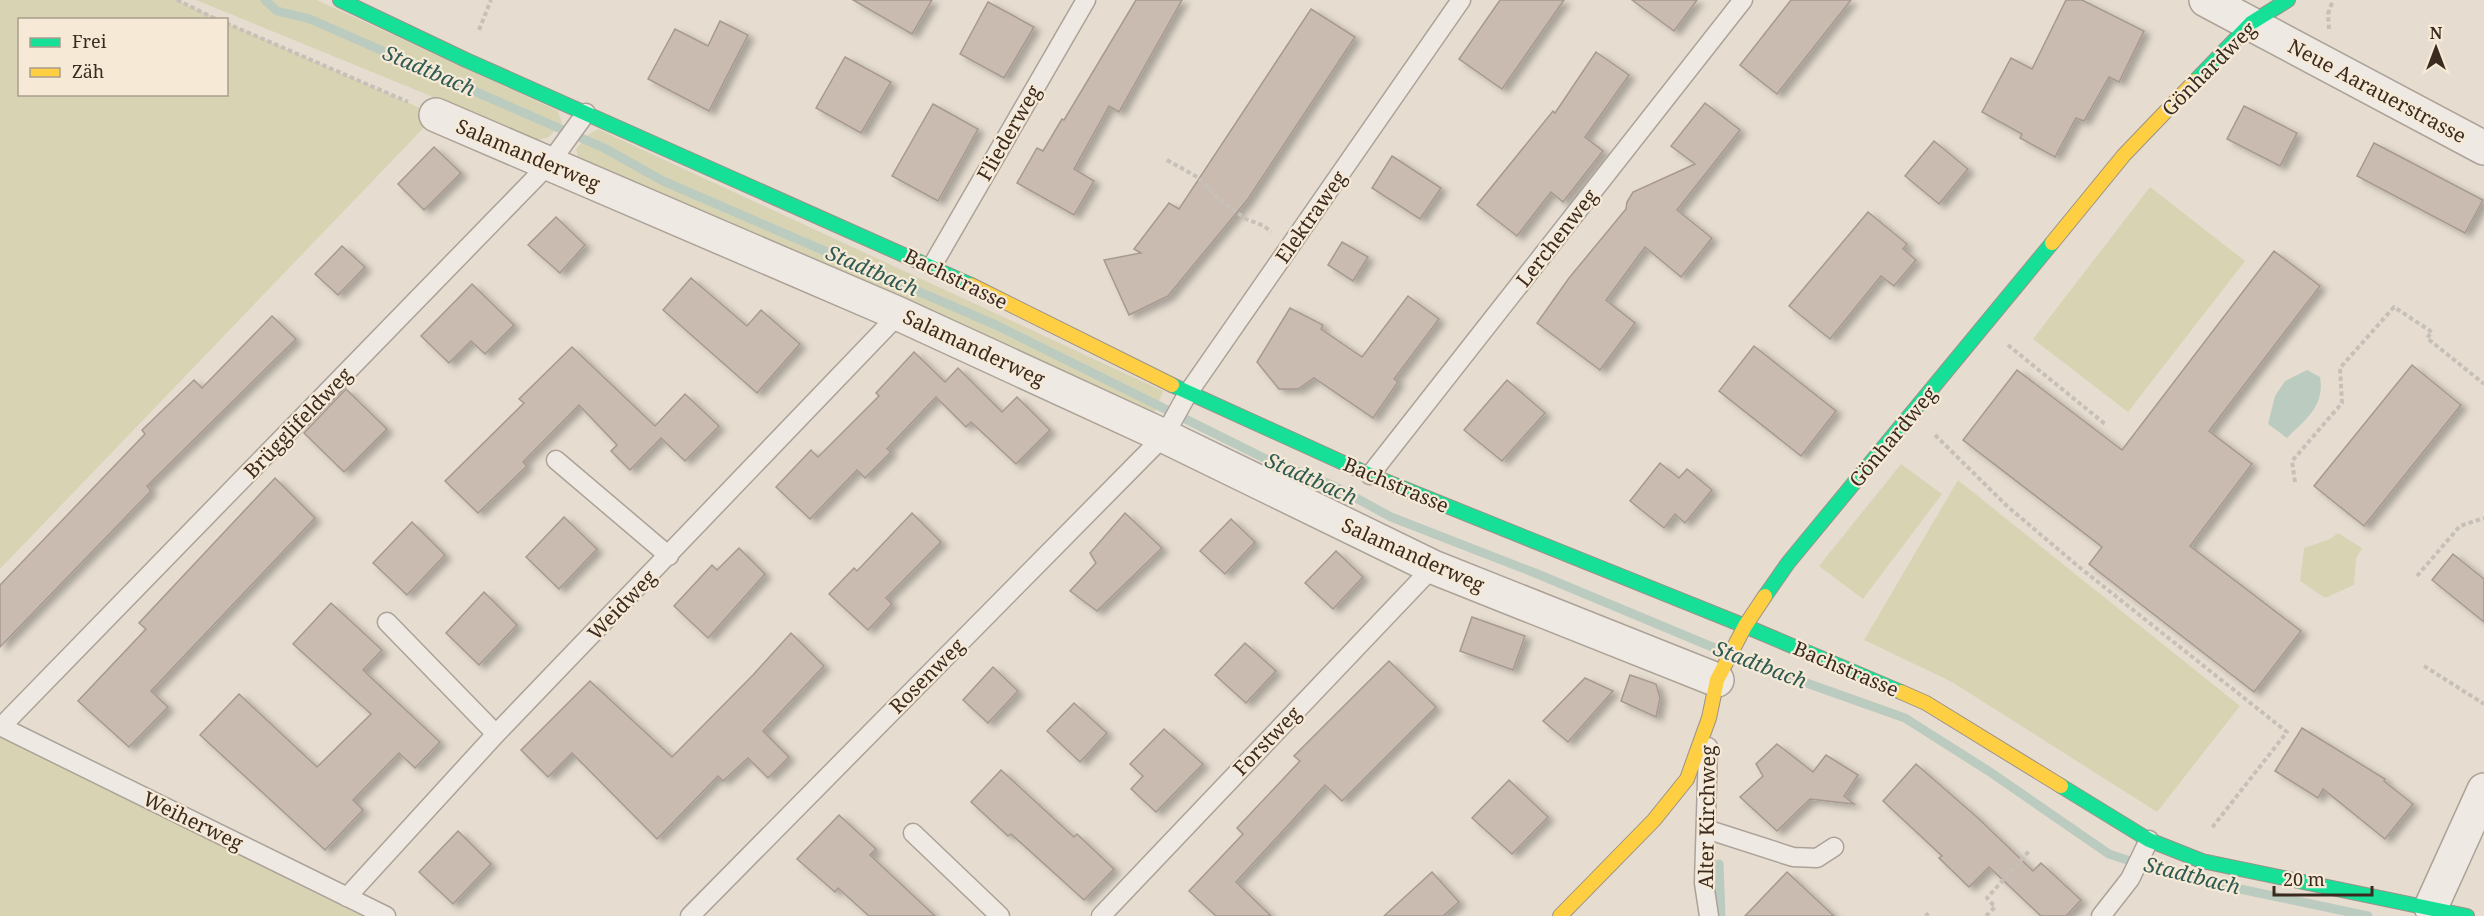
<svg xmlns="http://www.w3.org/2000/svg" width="2484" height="916" font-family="'Noto Serif',serif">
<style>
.green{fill:#d8d4b3}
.water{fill:#bbcbbf}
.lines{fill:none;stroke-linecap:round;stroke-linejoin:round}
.stream{stroke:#bbcbbf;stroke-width:9}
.building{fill:#cabbb1;stroke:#a7998f;stroke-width:1.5;filter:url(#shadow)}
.lane-casing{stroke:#aca298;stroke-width:21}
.street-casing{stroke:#aca298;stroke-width:36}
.fast-casing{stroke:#9b9288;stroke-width:16}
.slow-casing{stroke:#9b9288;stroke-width:16}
.path{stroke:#c7c0b8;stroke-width:4;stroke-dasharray:4.5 3;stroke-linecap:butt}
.lane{stroke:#eee9e2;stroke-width:18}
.street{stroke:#eee9e2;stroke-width:33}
.fast{stroke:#16e098;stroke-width:14}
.slow{stroke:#ffcf43;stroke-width:14}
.labels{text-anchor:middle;stroke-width:4.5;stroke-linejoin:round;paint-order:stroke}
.street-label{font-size:20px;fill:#3b2a20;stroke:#f6ead7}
.water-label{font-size:21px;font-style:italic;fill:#2f5b54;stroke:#f6ead7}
</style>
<defs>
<filter id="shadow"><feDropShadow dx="6" dy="4" stdDeviation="3" flood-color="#0004"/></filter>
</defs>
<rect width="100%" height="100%" fill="#e6ddd0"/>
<!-- green -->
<g class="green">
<path d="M0 0H177L218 19 20 20V94H226L227 23 436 115 0 569Z"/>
<path d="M196 0H317L558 111 562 123 549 137 538 140Z"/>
<path d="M598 129 1163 391 1153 417 579 162 576 149 589 134Z"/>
<path d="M2150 187 2245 261 2128 412 2033 339Z"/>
<path d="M1901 464 1942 494 1863 599 1819 566Z"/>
<path d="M1958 480 2240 706 2157 812 1952 682 1864 640Z"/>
<path d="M2338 533 2362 548 2356 559 2354 585 2325 598 2300 581 2304 548 2330 539Z"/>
<path d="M0 726 386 916H0Z"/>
</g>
<!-- water -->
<path class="water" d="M2307 370 2320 377C2325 406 2306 419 2287 438L2268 424 2275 396 2285 381Z"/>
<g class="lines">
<!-- stream -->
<g class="stream">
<path d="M265 0 277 11 310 19 604 148 663 181 996 325 1264 458 1334 486 1391 517 1535 573 1753 664 1905 718 1990 772 2109 854 2169 874 2368 916"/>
<path d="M1719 864 1721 916"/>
</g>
</g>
<!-- building -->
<g class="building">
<path d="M853 0H932L912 34Z"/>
<path d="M1136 0H1182L1119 112 1109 106 1074 169 1094 181 1074 215 1017 183 1037 148 1043 151 1062 119 1064 120Z"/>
<path d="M1500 0H1564L1502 89 1459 59Z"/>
<path d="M1632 0H1697L1674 31Z"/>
<path d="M1791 0H1851L1777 94 1740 65Z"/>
<path d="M2066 0H2082L2144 31 2119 82 2109 77 2084 121 2076 118 2055 157 2020 138 2022 134 1982 112 2011 58 2032 69Z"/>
<path d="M988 2 1034 27 1004 78 960 54Z"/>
<path d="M1311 9 1355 37 1248 199 1168 296 1129 315 1104 260 1141 253 1134 249 1169 203 1179 209Z"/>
<path d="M720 21 748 35 709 111 648 79 675 29 708 46Z"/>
<path d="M1596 52 1629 75 1585 137 1603 151 1563 202 1551 192 1517 236 1477 205 1553 111 1555 113Z"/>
<path d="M845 57 891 82 861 133 816 108Z"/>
<path d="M1705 103 1740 130 1677 210 1712 238 1681 277 1645 247 1606 300 1635 323 1600 370 1537 323 1569 278 1626 209 1627 202 1633 192 1695 164 1671 146Z"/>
<path d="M933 104 978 129 938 201 892 176Z"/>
<path d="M2244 106 2297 133 2280 166 2227 139Z"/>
<path d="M1934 141 1968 169 1939 204 1905 176Z"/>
<path d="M2374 143 2483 200 2465 233 2357 176Z"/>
<path d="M434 147 461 173 424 210 398 184Z"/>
<path d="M1392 156 1441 188 1420 219 1372 188Z"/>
<path d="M1868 212 1907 244 1903 249 1916 260 1894 286 1881 276 1830 339 1789 306Z"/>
<path d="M556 217 585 245 560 273 528 245Z"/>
<path d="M1342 242 1368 257 1353 281 1328 265Z"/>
<path d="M342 246 365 267 338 295 315 274Z"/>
<path d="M2274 251 2320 286 2209 431 2252 464 2190 546 2301 631 2254 692 2089 564 2102 547 1963 440 2017 370 2122 450Z"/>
<path d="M691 278 747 326 761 310 800 344 757 393 663 310Z"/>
<path d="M472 284 514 325 485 354 471 341 449 363 421 336Z"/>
<path d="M1408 296 1439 319 1394 379 1398 382 1373 418 1314 378 1298 389H1279L1257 362 1290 308 1323 325 1321 329 1362 357Z"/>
<path d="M272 316 296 339 147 486 151 491 0 647V585L145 434 142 430 194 380 202 388Z"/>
<path d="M1754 346 1836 411 1801 456 1719 391Z"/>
<path d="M572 347 655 426 685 394 719 426 685 461 661 438 630 470 611 451 617 445 579 405 523 462 527 466 478 513 445 481 524 403 519 399Z"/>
<path d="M914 352 945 382 958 368 1002 412 1017 397 1050 430 1016 464 971 422 966 427 936 397 887 449 891 452 865 478 857 470 810 519 776 487 811 450 818 457 879 396 876 393Z"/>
<path d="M2412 365 2461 405 2364 526 2314 486Z"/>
<path d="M1507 380 1545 413 1502 461 1464 430Z"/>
<path d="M346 389 387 429 344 472 304 433Z"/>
<path d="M1660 463 1679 478 1687 469 1712 490 1685 523 1675 514 1664 528 1630 501Z"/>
<path d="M275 478 315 518 151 691 168 707 129 747 78 701 146 629 139 623Z"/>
<path d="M912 513 941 542 886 598 892 604 868 630 829 594 854 568 857 571Z"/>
<path d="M1125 513 1162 548 1097 611 1070 591 1096 563 1090 553Z"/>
<path d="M564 517 597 549 559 589 526 557Z"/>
<path d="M1231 519 1255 542 1225 574 1200 551Z"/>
<path d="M412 522 445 555 407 595 373 563Z"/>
<path d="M739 548 765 574 708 638 674 606 712 565 717 570Z"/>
<path d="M1336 551 1363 577 1333 609 1305 583Z"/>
<path d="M2453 554 2484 579V622L2432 580Z"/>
<path d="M484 592 517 625 479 665 446 633Z"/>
<path d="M331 603 382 650 363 670 440 742 415 768 399 753 353 800 363 810 325 850 200 735 239 694 317 767 371 714 293 644Z"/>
<path d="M1472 617 1525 636 1513 670 1460 651Z"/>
<path d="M791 633 824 666 763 731 789 757 768 778 748 758 723 781 718 776 657 839 572 753 548 777 521 750 590 681 672 757 753 675Z"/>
<path d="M1245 643 1276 671 1246 703 1215 675Z"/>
<path d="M1389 661 1436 707 1342 801 1325 785 1236 882 1271 916H1216L1189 891 1243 834 1237 828 1300 761 1294 756Z"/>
<path d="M993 667 1018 691 988 723 963 700Z"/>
<path d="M1630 675 1656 684 1660 698 1656 717 1621 701Z"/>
<path d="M1585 678 1613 691 1568 742 1543 721Z"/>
<path d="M1074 703 1107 733 1080 762 1047 731Z"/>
<path d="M2302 728 2385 779 2384 781 2413 804 2385 839 2323 789 2318 798 2275 771Z"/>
<path d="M1164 729 1203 764 1156 812 1131 789 1143 776 1130 764Z"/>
<path d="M1777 744 1813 772 1826 755 1858 775 1844 796 1854 804 1810 799 1777 831 1740 797 1763 776 1756 764Z"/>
<path d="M1916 764 1978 818 2033 871 2041 863 2081 900 2066 916H2041L1989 867 1969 887 1939 858 1942 856 1883 801Z"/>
<path d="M1001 770 1074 837 1077 834 1114 869 1084 900 1011 834 1008 836 971 802Z"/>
<path d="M1509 780 1548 817 1512 854 1472 818Z"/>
<path d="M839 815 876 849 870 855 935 916H869L838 888 835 892 797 859Z"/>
<path d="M458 831 491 864 453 904 419 872Z"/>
<path d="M1432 872 1459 902 1443 916H1384Z"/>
<path d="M1787 872 1834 916H1745Z"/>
</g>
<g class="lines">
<!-- lane casing -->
<g class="lane-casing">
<g id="lane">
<path d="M932 266 1086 0"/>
<path d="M556 460 669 556"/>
<path d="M1370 475 1743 0"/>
<path d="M387 622 496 734"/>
<path d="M0 726 386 916"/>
<path d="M1 727 549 164 586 113"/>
<path d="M1708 747 1704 883 1709 916"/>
<path d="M1706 829 1793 857 1817 858 1834 847"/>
<path d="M913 833 1000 916"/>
<path d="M347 897 496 734 899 314"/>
<path d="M690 916 1164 436 1188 393 1461 0"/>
<path d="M1101 916 1433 567"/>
<path d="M2101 916 2130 879 2149 840"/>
</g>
</g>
<!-- street casing -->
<g class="street-casing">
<g id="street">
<path d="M2206 0 2484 148"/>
<path d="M436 115 899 314 1164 436 1433 567 1717 680"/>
<path d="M2431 907 2484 790"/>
</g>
</g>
<!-- fast casing -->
<g class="fast-casing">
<g id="fast">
<path d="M340 0 466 60 971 285"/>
<path d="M2195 81 2251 23 2288 0"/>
<path d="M1172 385 1370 475 1745 626 1901 692"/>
<path d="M1765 596 1788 563 2052 243"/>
<path d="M2061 786 2149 840 2202 861 2467 916"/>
</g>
</g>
<!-- slow casing -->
<g class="slow-casing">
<g id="slow">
<path d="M2052 243 2124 155 2195 81"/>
<path d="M971 285 1172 385"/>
<path d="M1901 692 1926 703 2061 786"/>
<path d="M1560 916 1654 820 1687 779 1709 718 1717 680 1745 626 1765 596"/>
</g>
</g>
<!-- path -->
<g class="path">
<path d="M177 0 218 20"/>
<path d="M226 23 408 102"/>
<path d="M2329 29 2328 14 2333 0"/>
<path d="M479 30 491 0"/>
<path d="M1167 160 1199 178 1214 195 1246 219 1264 226 1271 232"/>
<path d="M2008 345 2105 424"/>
<path d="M1935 435 2007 506 2079 567 2287 732 2211 829"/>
<path d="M2295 482 2292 461 2342 403 2340 368 2394 307 2432 332 2427 338 2484 384"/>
<path d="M2417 576 2460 526 2484 518"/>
<path d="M2424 666 2484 704"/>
<path d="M1926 913 1928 916"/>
<path d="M1986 916 1995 907 1987 898 2030 850"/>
</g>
<!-- lane -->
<use href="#lane" class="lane"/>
<!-- street -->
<use href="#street" class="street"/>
<!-- fast -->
<use href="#fast" class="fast"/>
<!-- slow -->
<use href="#slow" class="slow"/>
</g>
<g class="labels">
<!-- street labels -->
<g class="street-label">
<text transform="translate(2209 69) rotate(-45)" y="7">Gönhardweg</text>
<text transform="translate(2377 91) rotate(28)" y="7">Neue Aarauerstrasse</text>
<text transform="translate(1009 133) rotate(-60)" y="7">Fliederweg</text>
<text transform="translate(528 155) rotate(23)" y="7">Salamanderweg</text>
<text transform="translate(1311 217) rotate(-55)" y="7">Elektraweg</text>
<text transform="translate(1557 238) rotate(-52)" y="7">Lerchenweg</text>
<text transform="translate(956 279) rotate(26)" y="7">Bachstrasse</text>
<text transform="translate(974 348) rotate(25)" y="7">Salamanderweg</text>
<text transform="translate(298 423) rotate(-46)" y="7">Brügglifeldweg</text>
<text transform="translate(1893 437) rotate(-50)" y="7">Gönhardweg</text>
<text transform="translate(1396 485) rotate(23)" y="7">Bachstrasse</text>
<text transform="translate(1413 555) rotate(24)" y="7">Salamanderweg</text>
<text transform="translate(622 605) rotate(-46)" y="7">Weidweg</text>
<text transform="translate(1846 669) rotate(23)" y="7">Bachstrasse</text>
<text transform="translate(927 676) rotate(-45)" y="7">Rosenweg</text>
<text transform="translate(1267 741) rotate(-46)" y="7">Forstweg</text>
<text transform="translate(1707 817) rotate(-89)" y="7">Alter Kirchweg</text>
<text transform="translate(193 821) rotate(26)" y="7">Weiherweg</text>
</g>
<!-- water labels -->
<g class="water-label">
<text transform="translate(429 71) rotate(23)" y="7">Stadtbach</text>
<text transform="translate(872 271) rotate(23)" y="7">Stadtbach</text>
<text transform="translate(1311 479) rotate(24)" y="7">Stadtbach</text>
<text transform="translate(1760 665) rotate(21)" y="7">Stadtbach</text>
<text transform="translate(2192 876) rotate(14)" y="7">Stadtbach</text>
</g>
</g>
<!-- legend -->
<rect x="18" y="18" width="210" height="78" fill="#f6ead7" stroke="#ab9d8e" stroke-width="1.5"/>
<rect x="30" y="38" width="30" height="9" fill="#16e098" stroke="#ab9d8e" stroke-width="1.5"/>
<text x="72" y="48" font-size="18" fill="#3b2a20">Frei</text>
<rect x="30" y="68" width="30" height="9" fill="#ffcf43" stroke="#ab9d8e" stroke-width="1.5"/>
<text x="72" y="78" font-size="18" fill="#3b2a20">Zäh</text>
<!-- north arrow -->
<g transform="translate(2436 48)" stroke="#f6ead7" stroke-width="4.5" paint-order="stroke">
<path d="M0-4.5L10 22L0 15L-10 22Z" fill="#3b2a20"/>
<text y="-9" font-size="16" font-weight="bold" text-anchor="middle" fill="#3b2a20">N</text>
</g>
<!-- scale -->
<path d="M2274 886v9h98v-9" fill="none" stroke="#3b2a20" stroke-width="3"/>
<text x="2283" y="886" font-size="18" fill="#3b2a20" stroke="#f6ead7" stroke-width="4.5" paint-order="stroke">20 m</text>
</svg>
